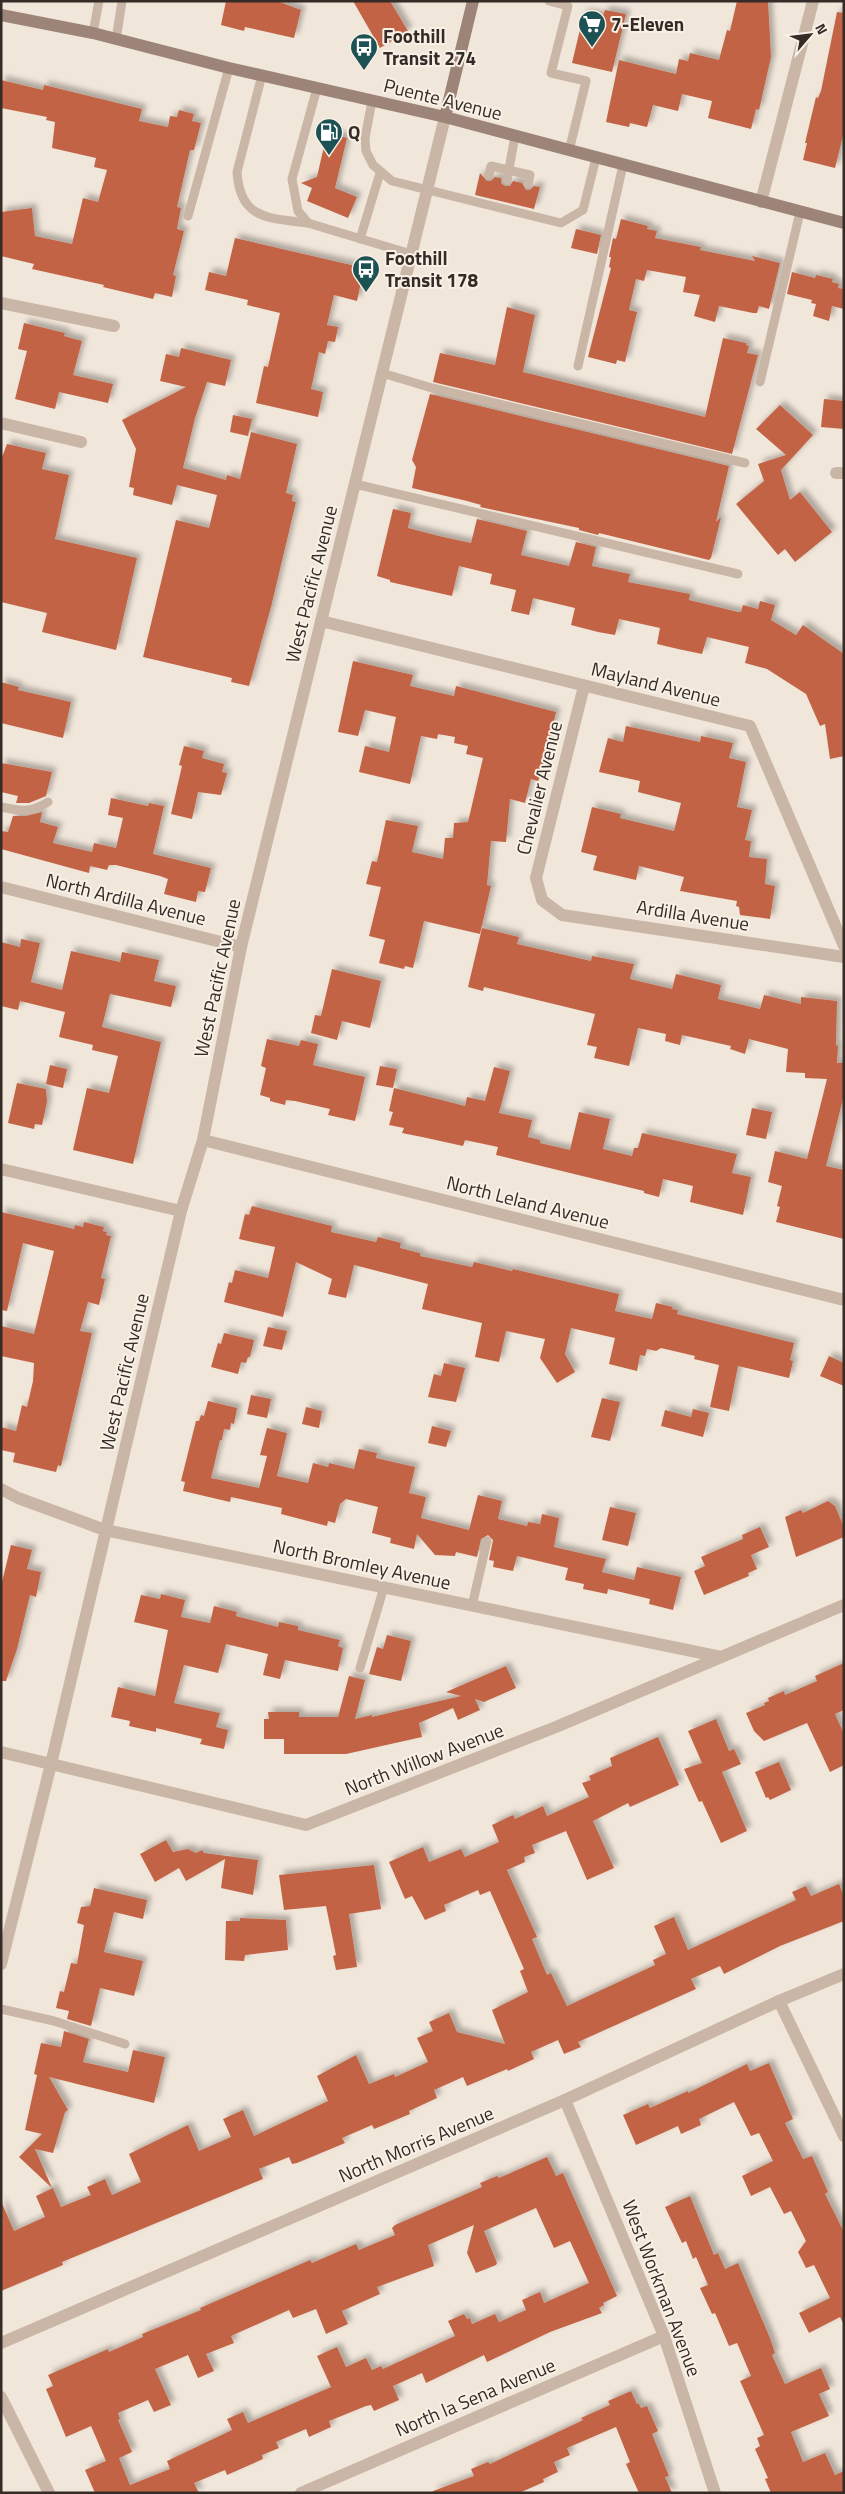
<svg xmlns="http://www.w3.org/2000/svg" width="845" height="2494" font-family="'Titillium Web',sans-serif">
<style>
.building{fill:#c36445;fill-rule:evenodd;filter:url(#shadow)}
.lines{fill:none;stroke-linecap:round;stroke-linejoin:round}
.service{stroke:#c9b6a6;stroke-width:9}
.minor{stroke:#c9b6a6;stroke-width:12}
.tertiary{stroke:#c9b6a6;stroke-width:12}
.secondary{stroke:#9c8578;stroke-width:12}
.labels{text-anchor:middle;stroke-width:4;stroke-linejoin:round;paint-order:stroke}
.poi-label{font-size:19px;font-weight:bold;fill:#352b27;stroke:#f9f0e6;text-anchor:start}
.street-label{font-size:19px;fill:#352b27;stroke:#f9f0e6}
</style>
<defs>
<filter id="shadow"><feDropShadow dx="4.5" dy="-4.5" stdDeviation="2.5" flood-color="#0004"/></filter>
</defs>
<rect width="100%" height="100%" fill="#f1e6da"/>
<!-- building -->
<g class="building">
<path d="M226 1H277L301 10 294 38 245 27 244 31 221 25Z"/>
<path d="M353 1H390L408 31 380 48Z"/>
<path d="M737 1H768L771 57 759 110 756 109 751 129 708 118 712 101 682 94 678 111 653 105 647 127 630 123 629 127 606 122 619 60 676 74 679 59 688 61 690 53 719 60 727 30 730 31Z"/>
<path d="M605 10 626 14 612 72 572 63 584 13 603 16Z"/>
<path d="M837 12 844 13V132L835 168 803 160 807 143H805L816 97 818 98 821 91Z"/>
<path d="M1 80 43 90 44 85 142 109 139 121 168 127 170 116 177 117 179 110 194 114 192 121 201 123 194 150H190L177 207 181 208 177 229 184 231 173 275 176 276 172 297 155 293 153 299 103 287 104 285 32 269 34 264 1 256V212L32 208 35 236 72 244 83 198 98 202 107 170 94 167 96 158 52 148 55 122 46 120 47 117 1 108Z"/>
<path d="M327 133 347 138 335 188 357 197 348 218 307 201 312 188 301 183 317 177Z"/>
<path d="M480 173 487 181H491L495 177 501 178V183L505 186H510L513 181 522 183 526 190H530L534 186 540 187 534 209 475 195Z"/>
<path d="M621 219 648 226 647 229 657 231 655 238 701 247 700 250 755 261 752 256 780 263 769 309 759 306 757 313H753L719 306 715 322 694 316 700 295 683 292 686 277 647 270 644 281 636 279 629 310 637 312 625 362 617 360 616 364 588 357 611 268 609 267 611 257H609L613 238 616 239Z"/>
<path d="M576 229 601 235 597 254 571 248Z"/>
<path d="M235 238 364 268 357 301 334 295 327 325 338 327 335 342 328 341 325 354 319 352 311 389 323 392 318 417 256 403 264 366 268 367 280 313 247 305 248 300 205 290 209 272 226 276Z"/>
<path d="M792 272 815 278 816 275 833 279 832 282 839 284 838 288 844 289V309L832 306 829 321 813 316 816 304 811 303 812 300 787 294Z"/>
<path d="M507 307 535 315 523 372 705 417 723 338 746 343V345L749 346 747 353 758 355 732 454 433 382 440 353 495 365Z"/>
<path d="M24 323 65 333 64 336 82 341 73 375 113 384 108 403 59 392 55 409 15 399 27 351 18 349Z"/>
<path d="M181 348 231 360 225 386 207 382 195 418 183 468 226 480 227 475 240 479 251 432 297 444 286 493 293 495 292 501 296 502 271 607 249 686 231 682 232 678 143 657 176 520 209 528 217 495 177 485 172 505 133 495 134 488 129 487 136 449 122 420 186 387 160 381 166 354 179 357Z"/>
<path d="M430 394 729 466 716 522 721 517 711 558 709 560 599 533 598 535 579 530V528L480 507 481 505 467 501 412 488 416 467 412 460Z"/>
<path d="M824 399 844 401V429L821 427Z"/>
<path d="M780 405 813 435 781 470 790 500 800 492 832 532 795 562 785 549 778 555 736 504 764 481 758 464 786 455 756 429Z"/>
<path d="M233 415 252 419 248 436 230 432Z"/>
<path d="M7 444 46 453 42 469 69 475 55 539 137 558 116 650 42 632 47 613 1 602V460Z"/>
<path d="M393 509 411 513 408 528 439 536 471 543 477 519 527 531 521 555 569 566 576 542 596 547 592 566 630 574 628 582 690 594 689 600 738 612H741L743 605 758 609 760 601 775 605 771 620 796 635 803 625 844 654V756L830 759 825 724 820 726 806 694 767 669 745 663 749 647 707 637 702 654 678 649 657 644 660 628 619 619 615 635 598 632 571 625 575 608 533 598 529 615 511 611 516 590 490 584 492 574 459 566 452 596 390 582V580L377 576Z"/>
<path d="M353 661 413 675 410 686 454 696 456 686 556 712 540 777 538 781 531 779 525 803 510 799 506 842 491 841 487 885 491 886 480 934 424 921 413 968 405 966 404 969 379 963 385 940 369 936 381 887 366 884 372 861 377 862 386 820 418 826 412 852 443 859 445 838H453L454 823 468 822 483 758 466 754 468 746 454 743 455 737 438 734 437 739 421 736 410 784 359 772 365 746 389 752 396 717 365 710 358 736 338 732Z"/>
<path d="M1 682 19 687 18 690 71 702 63 738 1 723Z"/>
<path d="M626 726 700 742 701 736 733 743 729 758 746 762 737 807 752 810 745 840 751 841 749 857 767 859 765 884 775 886 770 919 740 915 739 907 736 906 737 901 680 891 684 877 639 866 636 880 593 870 597 856 581 852 592 807 621 814 620 818 674 831 681 803 638 792 640 781 599 772 608 738 623 742Z"/>
<path d="M184 746 204 751 202 758 224 764 222 772 227 773 221 795 198 792 192 819 171 814 182 766 179 765Z"/>
<path d="M1 763 52 772 46 796 29 803H16L18 796 1 792Z"/>
<path d="M111 798 148 806 149 803 164 806 153 854 211 868 205 892 198 891 196 902 164 894 168 879 160 876 116 865H109L107 870 90 866 89 873 1 849V831L8 832 13 816H26L42 812 40 822 58 827 53 843 92 852 94 843 116 848 123 818 108 815Z"/>
<path d="M482 928 519 937 517 944 591 961 592 956 634 964 630 979 672 989 676 974 721 985 718 999 760 1009 764 995 801 1004V997L837 1001 836 1045 838 1046 837 1063H844V1095L826 1166 844 1170V1239L776 1222 780 1207 777 1206 782 1186 768 1182 775 1151 807 1159 827 1079 805 1078V1073L786 1072 788 1049 749 1039 745 1054 730 1049 731 1046 682 1035 680 1045 665 1041 666 1034 638 1028 629 1066 594 1058 597 1047 587 1045 595 1014 484 987 483 991 468 987Z"/>
<path d="M21 939 40 943 31 982 62 990 71 951 120 962 122 952 159 960 154 981 176 986 171 1007 110 994 102 1027 161 1042 133 1164 73 1150 87 1088 109 1093 118 1056 92 1050 93 1045 59 1037 65 1012 20 1001 18 1010 1 1006V942L20 947Z"/>
<path d="M332 969 381 981 370 1028 342 1021 337 1040 311 1033 315 1015 321 1016Z"/>
<path d="M267 1039 299 1046 301 1040 318 1044 313 1065 365 1077 355 1121 328 1115 330 1109 295 1101 286 1100 285 1105 270 1101V1098L260 1095 266 1068 261 1066Z"/>
<path d="M50 1065 67 1069 63 1088 46 1084Z"/>
<path d="M380 1066 397 1069 393 1088 376 1085Z"/>
<path d="M494 1067 510 1071 499 1113 532 1120 528 1137 540 1140V1143L570 1150 579 1112 610 1119 603 1149 632 1156 634 1148H638L642 1133 737 1154 732 1173 751 1177 743 1215 690 1202 693 1186 663 1179 659 1197 644 1193V1191L496 1155 498 1147 465 1140 463 1146 422 1137 402 1133 404 1128 389 1125 393 1112 389 1111 394 1088 465 1106 467 1097 485 1101Z"/>
<path d="M17 1083 46 1089 47 1102 42 1125 35 1124 34 1129 8 1123Z"/>
<path d="M752 1108 772 1112 766 1139 746 1135Z"/>
<path d="M252 1206 332 1226 331 1232 376 1242 378 1237 401 1243 400 1248 420 1253V1256L472 1267 474 1262 512 1271 513 1269 619 1294 615 1311 652 1319 656 1303 673 1307 672 1309 678 1310 677 1314 794 1343 790 1360 793 1361 789 1378 738 1366 729 1411 710 1407 719 1365 694 1359 695 1356 661 1348 656 1351 647 1349 645 1356 640 1355 637 1371 609 1364 615 1338 571 1328 565 1354 575 1372 557 1383 540 1358 545 1339 506 1331 499 1362 475 1357 482 1323 422 1309 428 1284 354 1265 346 1298 328 1294 332 1279 296 1262 283 1317 224 1302 229 1282 232 1283 235 1270 268 1278 275 1247 239 1239 245 1214 249 1215Z"/>
<path d="M1 1212 74 1229 75 1225 83 1227 84 1222 104 1227 103 1231 107 1232 106 1235 111 1236 101 1278 105 1279 99 1305 88 1302 80 1331 92 1333 61 1466 58 1465 56 1472 13 1462 15 1453 1 1450V1427L16 1431 22 1405 27 1407 33 1381 34 1363 1 1356V1326L34 1334 54 1251 23 1243 7 1311 1 1310Z"/>
<path d="M268 1327 287 1331 282 1350 263 1346Z"/>
<path d="M224 1333 254 1340 250 1357H248L246 1363 241 1362 238 1374 211 1367 218 1343 221 1344Z"/>
<path d="M829 1356 844 1363V1386L820 1376Z"/>
<path d="M444 1363 465 1368 456 1402 428 1397 434 1374 441 1376Z"/>
<path d="M251 1395 271 1399 267 1418 247 1414Z"/>
<path d="M602 1398 620 1402 610 1441 591 1437Z"/>
<path d="M208 1401 237 1408 234 1424 231 1423 230 1430 224 1429 222 1440H220L211 1478 259 1488 267 1456 260 1455 267 1428 287 1433 277 1476 308 1483 313 1463 328 1467 329 1463 354 1469 359 1449 377 1453 376 1458 415 1467 409 1493 426 1497 421 1518 469 1530 478 1495 502 1501 498 1519 527 1526 528 1522 540 1524 542 1514 559 1518 554 1547 606 1559 602 1572 634 1580 637 1567 681 1577 673 1610 649 1604 650 1599 608 1589 607 1594 583 1589 584 1584 565 1580 568 1568 517 1556 513 1571 493 1567 494 1561 489 1560 493 1540 488 1535 481 1539 477 1557 456 1552 455 1556 435 1555 417 1534 414 1549 390 1543 391 1538 372 1533 378 1507 346 1499 340 1504 335 1523 328 1521 327 1526 281 1514 282 1508 231 1497 230 1502 183 1491 185 1482 181 1481 196 1421H199L201 1415 204 1416Z"/>
<path d="M306 1407 322 1411 319 1428 302 1424Z"/>
<path d="M693 1409 709 1413 703 1437 661 1426 665 1410 691 1417Z"/>
<path d="M432 1426 451 1431 446 1447 428 1443Z"/>
<path d="M828 1501 835 1506 844 1527V1537L796 1557 785 1517 801 1510 803 1513Z"/>
<path d="M610 1507 636 1513 628 1546 602 1540Z"/>
<path d="M760 1527 769 1547 751 1555 757 1569 748 1573 749 1576 704 1595 694 1571 705 1566 701 1557 743 1539 742 1535Z"/>
<path d="M11 1545 32 1550 27 1569 41 1572 36 1597 30 1595 17 1649 6 1681H1V1586Z"/>
<path d="M161 1594 185 1600 181 1617 210 1623 214 1606 237 1612 236 1616 278 1627 279 1622 298 1626V1630L340 1640 338 1646 343 1648 338 1671 285 1660 280 1679 263 1675 268 1654 226 1644 218 1673 184 1665 174 1703 220 1713 216 1727 228 1730 224 1749 200 1744 202 1739 156 1728V1732L129 1726 130 1721 111 1717 118 1687 155 1696 168 1630 134 1622 141 1595 160 1599Z"/>
<path d="M387 1635 411 1641 401 1681 369 1674 377 1647 383 1649Z"/>
<path d="M844 1663V1710L835 1714 844 1734V1765L830 1772 807 1723 764 1741 754 1731 746 1713 765 1705 764 1703 769 1701 768 1698 784 1691 785 1695 817 1681 815 1676Z"/>
<path d="M506 1666 516 1688 484 1702 475 1699 480 1710 458 1720 453 1708 419 1723 422 1737 346 1754H284V1739H264V1719H269L268 1712H299V1717H338L349 1676 365 1680 355 1719 372 1715V1717L461 1696 446 1692Z"/>
<path d="M716 1719 729 1751 734 1749 741 1764 722 1772 747 1831 721 1843 702 1801 699 1802 684 1769 702 1763 688 1731Z"/>
<path d="M658 1737 679 1785 630 1807 628 1803 593 1821 614 1868 587 1880 566 1831 532 1845 535 1853 524 1857 525 1862 507 1870 537 1937 532 1939 547 1975 551 1973 567 2006 655 1965 653 1960 666 1954 654 1926 674 1917 688 1950 796 1900 792 1892 806 1886 811 1896 839 1884 844 1896V1921L780 1946 724 1974 720 1966 691 1979 696 1989 578 2042 581 2047 564 2054 558 2040 531 2052 534 2059 508 2071 507 2069 467 2086 463 2077 434 2090 437 2098 409 2111 410 2114 374 2129 372 2125 342 2138 345 2143 297 2163 292 2164 289 2157 259 2169 263 2179 62 2262 63 2265 1 2291V2201L14 2231 45 2217 36 2196 53 2188 61 2207 91 2195 87 2187 105 2179 112 2195 141 2182 129 2154 188 2125 199 2151 231 2137 223 2119 243 2110 254 2136 328 2101 317 2076 356 2055 369 2084 394 2074 395 2077 428 2062 417 2038 433 2031 429 2022 449 2013 457 2032 505 2044 492 2010 528 1992 520 1971 524 1969 490 1891 480 1895 478 1890 444 1905 446 1911 425 1920 412 1896 405 1899 389 1862 423 1847 429 1862 461 1849 465 1857 499 1842 492 1825 513 1815 515 1819 543 1806 547 1816 589 1797 582 1783 591 1780 589 1776 612 1766 610 1758Z"/>
<path d="M779 1762 791 1790 770 1800 768 1797 766 1798 755 1772Z"/>
<path d="M166 1840 173 1852 188 1849 196 1853 202 1850 204 1853 258 1860 253 1895 221 1888 225 1859 186 1881 179 1868 155 1882 140 1854Z"/>
<path d="M374 1865 381 1909 349 1914 357 1967 336 1970 333 1956 336 1955 326 1906 284 1910 279 1875Z"/>
<path d="M94 1888 147 1900 143 1919 114 1912 104 1952 143 1961 134 1996 100 1988 91 2026 67 2019 69 2011 56 2008 60 1991 64 1992 71 1963 77 1964 84 1925 77 1923 81 1907 90 1906Z"/>
<path d="M240 1918 286 1920 288 1950 245 1955 244 1961 225 1960 226 1921H240Z"/>
<path d="M64 2031 89 2039 83 2062 128 2072 133 2050 165 2057 154 2103 49 2077 68 2110 65 2112 53 2153 35 2149 52 2188 19 2157 42 2134 25 2130 37 2075 34 2074 41 2043 61 2047Z"/>
<path d="M769 2063 793 2119 785 2123 803 2159 812 2156 828 2192 825 2194 844 2232V2325L840 2317 809 2333 799 2313 830 2298 814 2265 806 2268 798 2252 806 2241 791 2211 784 2214 770 2187 751 2196 742 2176 773 2161 759 2133 751 2136 734 2102 699 2119 701 2125 681 2134 678 2126 636 2145 623 2115 648 2104 650 2108 688 2091V2093L747 2064 750 2071Z"/>
<path d="M547 2157 556 2176 563 2173 617 2296 603 2303 604 2305 599 2308 602 2313 550 2332 487 2362 484 2355 426 2383 422 2373 393 2386 399 2400 374 2411 371 2405 366 2406 329 2421 331 2427 309 2437 306 2429 276 2442 279 2448 262 2455 263 2459 227 2475 225 2470 194 2483 199 2493H95L85 2470 106 2461 91 2426 66 2437 46 2389 53 2386 48 2375 108 2349 109 2352 143 2337 142 2334 201 2310 200 2308 310 2260 312 2263 356 2244 359 2250 395 2235 392 2228 395 2225 482 2187 480 2183 497 2176 499 2178ZM536 2208 554 2248 570 2241 589 2283 544 2303 540 2292 522 2300 526 2310 499 2322 495 2314 472 2324 470 2318 467 2319 464 2314 448 2321 455 2336 383 2369 381 2366 372 2370 366 2358 346 2367 337 2347 317 2356 331 2387 248 2423 243 2412 227 2419 232 2430 167 2461 170 2469 130 2485 119 2458 132 2452 118 2420 120 2419 118 2413 148 2400 154 2412 171 2405 155 2369 188 2355 198 2378 214 2371 206 2354 234 2343 231 2336 289 2310 293 2318 316 2309 326 2334 348 2324 342 2311 380 2294 377 2287 434 2266 428 2245 474 2225 467 2253 476 2273 496 2265 497 2263 484 2231Z"/>
<path d="M690 2196 714 2255 718 2253 725 2269 738 2263 770 2338 775 2353 772 2355 785 2384 821 2368 830 2389 819 2394 829 2416 791 2432 803 2462 825 2453 835 2475 844 2471V2493H771L765 2479 768 2478 755 2449 760 2446 757 2438 764 2435 740 2381 751 2376 737 2343 729 2346 715 2313 712 2314 700 2288 708 2285 696 2257 693 2259 686 2241 682 2243 665 2207Z"/>
<path d="M631 2391 637 2404H639L641 2408 647 2406 658 2431 652 2434 669 2476 665 2477 672 2493H639L626 2464 630 2462 616 2427 567 2448 570 2455 554 2462 558 2472 543 2479 544 2482 519 2493H433V2491L474 2476 471 2469 488 2462 490 2464 577 2423 583 2420 581 2418 610 2405 608 2401Z"/>
</g>
<g class="lines">
<!-- service -->
<g class="service">
<path d="M549 1 568 6 551 73 586 81 569 151"/>
<path d="M93 33 99 1"/>
<path d="M116 40 122 1"/>
<path d="M262 75 237 172C240 220 269 218 308 223"/>
<path d="M317 88 292 179 298 211 308 223 411 254"/>
<path d="M372 101 365 138 366 151 373 165 392 181 561 223 583 210 596 158"/>
<path d="M489 175 491 166 530 175 528 184"/>
<path d="M507 180 515 136"/>
<path d="M188 216 229 68"/>
<path d="M360 239 380 173"/>
<path d="M578 366 623 165"/>
<path d="M382 373 432 388 745 463"/>
<path d="M760 382 800 212"/>
<path d="M355 484 738 574"/>
<path d="M1 807C20 811 31 813 48 802"/>
<path d="M472 1606 487 1541"/>
<path d="M360 1668 384 1587"/>
<path d="M1 2009 54 2021 125 2044"/>
</g>
<!-- minor -->
<g class="minor">
<path d="M761 202 813 1"/>
<path d="M1 303 114 326"/>
<path d="M1 423 81 442"/>
<path d="M836 473H844"/>
<path d="M321 621 750 726 844 946"/>
<path d="M584 686 536 878 542 900 562 915 844 957"/>
<path d="M1 887 241 947"/>
<path d="M203 1140 844 1300"/>
<path d="M1 1169 181 1211"/>
<path d="M1 1489 18 1498 105 1530 721 1657"/>
<path d="M1 1752 306 1825 556 1727 844 1605"/>
<path d="M779 2001 844 2136"/>
<path d="M565 2100 664 2336 715 2493"/>
<path d="M1 2343 565 2100 779 2001 844 1974"/>
<path d="M301 2493 664 2336"/>
</g>
<!-- tertiary -->
<g class="tertiary">
<path d="M1 1964 51 1764 181 1211 203 1140 241 947 445 117"/>
<path d="M1 2397 49 2493"/>
</g>
<!-- secondary -->
<g class="secondary">
<path d="M1 15 93 33 229 68 445 117 844 223"/>
<path d="M445 117 473 1"/>
</g>
</g>
<!-- icons -->
<defs>
<g id="supermarket-pin" transform="scale(1.4375)"><path d="M0 17L-7.5 6A9.5 9.5 0 1 1 7.5 6Z" fill="#1d5255" stroke="#f9f0e6"/><path d="M-6-5.5h2.5l.6 2H6L4.5 2H-2.5L-4.4-4H-6ZM-1.5 3.2a1.3 1.3 0 1 0 .1 0ZM3 3.2a1.3 1.3 0 1 0 .1 0Z" fill="#fff"/></g>
<g id="bus-pin" transform="scale(1.4375)"><path d="M0 17L-7.5 6A9.5 9.5 0 1 1 7.5 6Z" fill="#1d5255" stroke="#f9f0e6"/><path d="M-5-6H5V4H4V6H2V4H-2V6H-4V4H-5ZM-3.5-4V0h7V-4ZM-3.5 1.2v1.5H-2V1.2ZM2 1.2v1.5H3.5V1.2Z" fill="#fff"/></g>
<g id="fuel-pin" transform="scale(1.4375)"><path d="M0 17L-7.5 6A9.5 9.5 0 1 1 7.5 6Z" fill="#1d5255" stroke="#f9f0e6"/><path d="M-5.5-6h7V0h2V4h1.3V-2.5L3-4.5l.8-.8L6-3V5H2.5V1h-1V6h-7ZM-4.2-4.7v3.2H.2V-4.7Z" fill="#fff"/></g>
</defs>
<g fill-rule="evenodd">
<use href="#supermarket-pin" x="592" y="24"/>
<use href="#bus-pin" x="364" y="47"/>
<use href="#fuel-pin" x="329" y="132"/>
<use href="#bus-pin" x="366" y="269"/>
</g>
<g class="labels">
<!-- poi labels -->
<g class="poi-label">
<text x="611" y="31">7-Eleven</text>
<text x="383" y="43">Foothill<tspan x="383" dy="22">Transit 274</tspan></text>
<text x="348" y="139">Q</text>
<text x="385" y="265">Foothill<tspan x="385" dy="22">Transit 178</tspan></text>
</g>
<!-- street labels -->
<g class="street-label">
<text transform="translate(443 99) rotate(14)" y="7">Puente Avenue</text>
<text transform="translate(311 584) rotate(-76)" y="7">West Pacific Avenue</text>
<text transform="translate(656 684) rotate(14)" y="7">Mayland Avenue</text>
<text transform="translate(539 788) rotate(-76)" y="7">Chevalier Avenue</text>
<text transform="translate(126 899) rotate(14)" y="7">North Ardilla Avenue</text>
<text transform="translate(693 915) rotate(9)" y="7">Ardilla Avenue</text>
<text transform="translate(217 978) rotate(-78)" y="7">West Pacific Avenue</text>
<text transform="translate(528 1202) rotate(14)" y="7">North Leland Avenue</text>
<text transform="translate(124 1372) rotate(-77)" y="7">West Pacific Avenue</text>
<text transform="translate(362 1564) rotate(12)" y="7">North Bromley Avenue</text>
<text transform="translate(424 1759) rotate(-21)" y="7">North Willow Avenue</text>
<text transform="translate(416 2144) rotate(-23)" y="7">North Morris Avenue</text>
<text transform="translate(662 2288) rotate(69)" y="7">West Workman Avenue</text>
<text transform="translate(475 2397) rotate(-23)" y="7">North la Sena Avenue</text>
</g>
</g>
<!-- border -->
<rect width="845" height="2494" fill="none" stroke="#352b27" stroke-width="5"/>
<!-- north arrow -->
<g transform="translate(810 35) rotate(62)" stroke="#f9f0e6" stroke-width="4" paint-order="stroke">
<path d="M0-4L9 19L0 12L-9 19Z" fill="#352b27"/>
<text y="-8" font-size="14" font-weight="bold" text-anchor="middle" fill="#352b27">N</text>
</g>
</svg>
